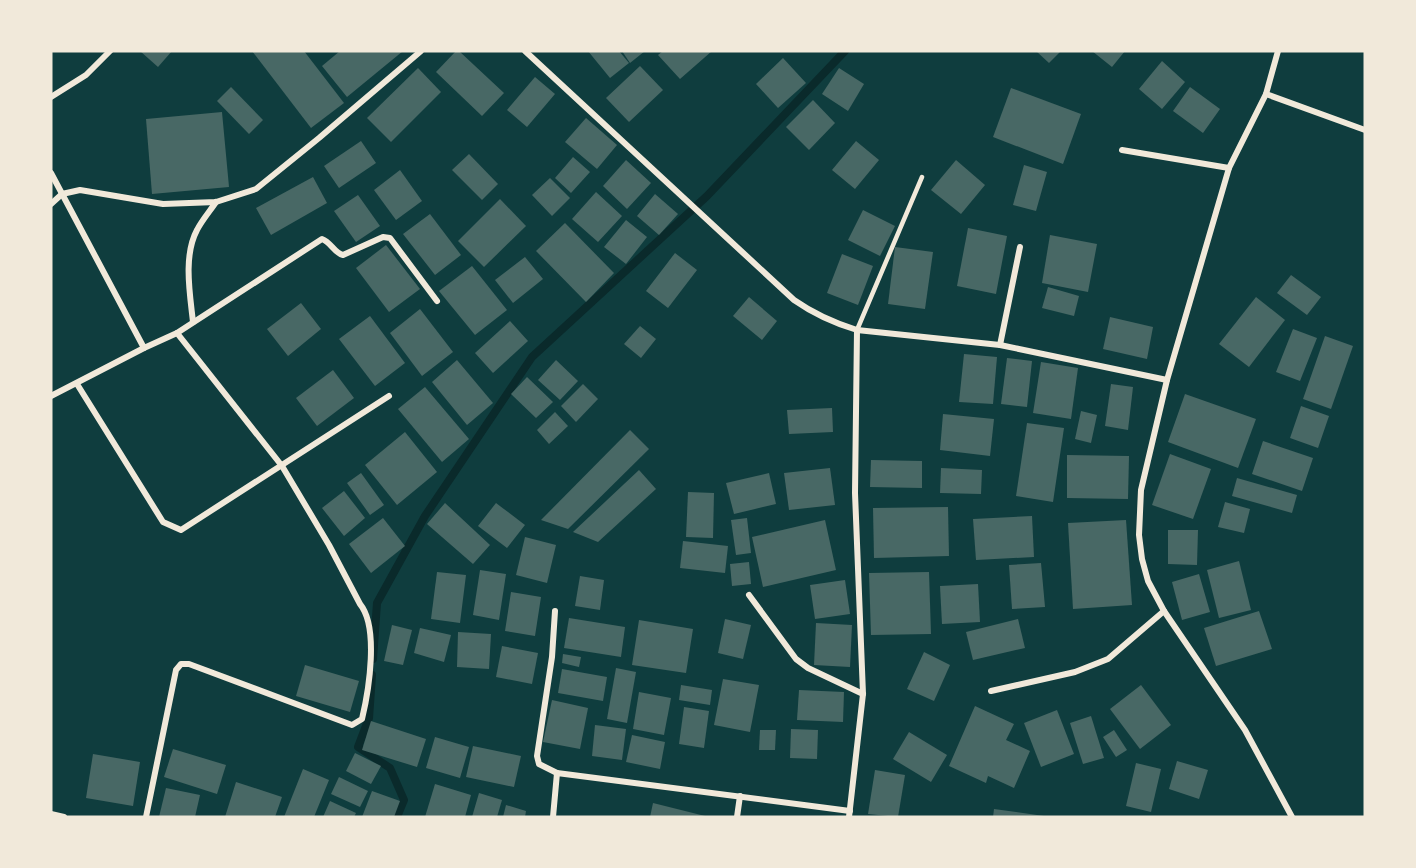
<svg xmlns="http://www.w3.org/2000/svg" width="1416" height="868" font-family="'Fira Sans',sans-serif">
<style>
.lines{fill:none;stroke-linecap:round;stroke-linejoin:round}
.stream{stroke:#0a2a2b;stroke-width:8}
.building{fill:#486865}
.service{stroke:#f1e9da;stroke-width:4.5}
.minor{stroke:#f1e9da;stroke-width:6}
</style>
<rect width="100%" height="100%" fill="#0f3d3e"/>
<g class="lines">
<!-- stream -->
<g class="stream">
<path d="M373 659 377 603 425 516 532 357 707 196 845 51"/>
<path d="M372 675 369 718 358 747 390 768 404 800 397 817"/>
</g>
</g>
<!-- building -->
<g class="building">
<path d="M140 51H172L158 67Z"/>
<path d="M252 51H304L344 103 311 128Z"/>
<path d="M340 51H403L347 97 322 66Z"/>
<path d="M456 51H459L504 93 482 116 436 72Z"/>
<path d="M588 51H619L629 63 610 78Z"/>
<path d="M622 51H645L630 63Z"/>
<path d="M663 51H712L680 79 658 55Z"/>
<path d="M1036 51H1061L1049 63Z"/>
<path d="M1092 51H1125L1112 67Z"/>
<path d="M783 58 806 83 778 108 756 84Z"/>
<path d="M1162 61 1185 82 1162 109 1139 89Z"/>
<path d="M640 66 663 90 629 122 606 98Z"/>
<path d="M418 68 441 92 391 142 367 118Z"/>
<path d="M839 68 864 84 848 111 822 94Z"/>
<path d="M535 77 555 94 527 127 507 110Z"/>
<path d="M231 87 263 120 249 134 217 101Z"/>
<path d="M1190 87 1220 109 1203 133 1173 111Z"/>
<path d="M1011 88 1081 114 1063 164 993 137Z"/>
<path d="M813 100 835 123 809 150 786 127Z"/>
<path d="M222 112 229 187 152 194 146 119Z"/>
<path d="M586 118 617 145 597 169 565 142Z"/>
<path d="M361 141 376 163 339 188 324 166Z"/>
<path d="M856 141 879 160 855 189 832 170Z"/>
<path d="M469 154 498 184 482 200 452 170Z"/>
<path d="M573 157 590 172 571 193 555 178Z"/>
<path d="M626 160 651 183 627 209 603 186Z"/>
<path d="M956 160 985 185 961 214 931 190Z"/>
<path d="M1024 165 1047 172 1036 211 1013 205Z"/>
<path d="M400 170 422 201 396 220 374 190Z"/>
<path d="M313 177 327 203 271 235 256 208Z"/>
<path d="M550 178 570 198 552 216 532 195Z"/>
<path d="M596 192 622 216 598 242 572 219Z"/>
<path d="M655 194 678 214 659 235 637 216Z"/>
<path d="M358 195 380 226 356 242 334 211Z"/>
<path d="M500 199 526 226 484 267 458 241Z"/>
<path d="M863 210 895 226 880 256 848 240Z"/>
<path d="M430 214 461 255 435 275 403 234Z"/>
<path d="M626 220 647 237 626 264 604 247Z"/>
<path d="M565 223 614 273 586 302 536 251Z"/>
<path d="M968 228 1007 236 996 294 957 286Z"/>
<path d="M1050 235 1097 244 1088 292 1042 283Z"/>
<path d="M386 245 420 289 389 312 356 268Z"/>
<path d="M895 247 933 252 925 309 888 304Z"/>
<path d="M675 253 697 270 668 308 646 291Z"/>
<path d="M842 254 873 266 858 305 827 293Z"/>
<path d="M525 257 543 279 513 303 495 280Z"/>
<path d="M472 266 507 310 475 335 439 291Z"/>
<path d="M1291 275 1321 297 1307 315 1277 293Z"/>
<path d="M1048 287 1079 296 1074 316 1042 308Z"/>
<path d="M749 297 777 321 762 340 733 316Z"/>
<path d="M1256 297 1285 320 1249 367 1219 344Z"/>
<path d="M301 303 321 329 288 356 267 329Z"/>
<path d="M420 309 453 352 422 376 390 333Z"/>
<path d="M370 316 405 363 375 386 339 339Z"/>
<path d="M1110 317 1153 327 1147 359 1103 349Z"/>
<path d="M510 321 528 341 493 373 475 353Z"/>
<path d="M640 326 656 339 641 358 624 344Z"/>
<path d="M1293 329 1317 338 1300 381 1276 372Z"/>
<path d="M1325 336 1353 346 1331 409 1303 399Z"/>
<path d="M964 354 997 357 993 404 959 402Z"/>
<path d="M1007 358 1032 361 1027 407 1001 404Z"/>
<path d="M457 360 493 403 467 425 432 382Z"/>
<path d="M556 360 578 381 560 400 538 380Z"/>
<path d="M1041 362 1078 368 1071 419 1033 413Z"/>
<path d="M333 370 354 398 317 426 296 398Z"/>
<path d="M527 377 553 402 536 418 511 394Z"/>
<path d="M583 384 598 399 576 422 561 406Z"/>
<path d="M1111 384 1133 387 1128 430 1105 426Z"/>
<path d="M425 387 469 439 442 462 398 409Z"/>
<path d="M1185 394 1256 419 1238 468 1168 442Z"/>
<path d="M1301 406 1329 416 1318 448 1290 438Z"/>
<path d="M832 408 833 432 789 434 787 410Z"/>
<path d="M1081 411 1097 415 1091 443 1075 439Z"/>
<path d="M555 412 568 426 549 444 537 430Z"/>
<path d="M943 414 994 419 990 456 940 450Z"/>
<path d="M1027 423 1064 428 1053 502 1016 496Z"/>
<path d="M630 430 649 449 568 529 541 520Z"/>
<path d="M405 432 437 472 397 505 365 465Z"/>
<path d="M1263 441 1313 458 1302 491 1252 474Z"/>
<path d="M1170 454 1211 469 1193 519 1152 505Z"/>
<path d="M1067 455 1129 456 1128 499 1067 498Z"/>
<path d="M871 460 922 461V488L870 487Z"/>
<path d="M830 468 835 505 789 510 784 473Z"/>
<path d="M941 468 982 470 981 494 940 493Z"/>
<path d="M639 470 656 489 598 542 573 532Z"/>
<path d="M361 473 384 505 370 515 347 483Z"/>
<path d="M769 473 776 504 734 514 726 483Z"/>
<path d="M1237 478 1297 495 1292 513 1232 496Z"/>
<path d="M344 491 365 518 344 536 322 508Z"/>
<path d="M688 492 714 493 713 538 686 537Z"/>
<path d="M1225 502 1250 509 1244 533 1218 527Z"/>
<path d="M445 503 490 545 473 564 427 524Z"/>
<path d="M496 503 525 525 507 548 478 526Z"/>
<path d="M948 507 949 556 874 558 873 508Z"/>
<path d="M1032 516 1034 557 976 560 973 519Z"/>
<path d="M383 518 405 546 371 573 349 544Z"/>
<path d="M747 518 751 553 736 555 731 520Z"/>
<path d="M825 520 836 570 763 587 752 537Z"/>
<path d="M1126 520 1132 605 1073 609 1068 523Z"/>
<path d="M1168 530H1198L1197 565 1168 564Z"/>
<path d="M525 537 556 545 547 583 516 575Z"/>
<path d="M683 541 728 546 725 573 680 568Z"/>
<path d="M1239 561 1251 610 1219 618 1207 570Z"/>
<path d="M749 562 751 584 732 586 730 564Z"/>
<path d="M1041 563 1045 607 1012 609 1009 565Z"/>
<path d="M480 570 506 574 499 620 473 615Z"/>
<path d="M437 572 466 575 460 623 431 619Z"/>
<path d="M929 572 931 634 871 635 869 573Z"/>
<path d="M1199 574 1210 612 1182 620 1172 582Z"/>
<path d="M580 576 604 580 600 610 575 606Z"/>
<path d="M845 580 850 614 815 619 810 585Z"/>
<path d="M978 584 980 622 942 624 940 586Z"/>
<path d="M511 592 541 597 535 636 505 631Z"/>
<path d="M1259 611 1272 649 1216 666 1204 628Z"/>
<path d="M569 618 625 627 621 657 564 648Z"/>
<path d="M725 619 751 625 743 659 718 653Z"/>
<path d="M1018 619 1025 648 973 660 966 632Z"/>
<path d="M639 620 693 629 686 673 632 665Z"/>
<path d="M816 623 852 625 850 667 814 665Z"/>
<path d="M392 625 412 630 403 665 384 661Z"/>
<path d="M420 628 451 635 444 662 414 653Z"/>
<path d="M458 632 491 634 489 669 457 667Z"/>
<path d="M502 646 538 653 532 684 496 677Z"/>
<path d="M924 652 950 665 934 701 907 689Z"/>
<path d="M563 654 581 657 579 667 562 663Z"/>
<path d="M305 665 359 681 350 712 296 696Z"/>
<path d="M616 668 636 672 627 723 607 719Z"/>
<path d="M562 669 607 677 603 701 558 693Z"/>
<path d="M723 679 759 685 750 732 714 725Z"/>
<path d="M681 685 712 690 710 705 679 700Z"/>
<path d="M1141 685 1171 725 1140 749 1110 709Z"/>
<path d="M799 690 844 692 843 722 797 720Z"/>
<path d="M639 692 671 698 664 735 633 729Z"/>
<path d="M552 700 588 708 580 749 543 742Z"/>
<path d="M975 706 1014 724 1006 740 1030 751 1014 788 988 776 986 783 949 766Z"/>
<path d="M684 707 709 711 704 748 679 744Z"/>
<path d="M1057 710 1074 754 1041 767 1024 723Z"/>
<path d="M1091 716 1104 758 1083 764 1070 723Z"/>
<path d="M371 721 426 739 417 767 362 750Z"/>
<path d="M595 725 626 729 622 760 592 756Z"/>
<path d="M791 729 818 730 817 759 790 758Z"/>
<path d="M760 730H776L775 750H759Z"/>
<path d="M1114 730 1127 750 1116 757 1103 737Z"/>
<path d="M909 732 947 755 931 782 893 759Z"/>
<path d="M632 735 665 742 660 769 626 762Z"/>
<path d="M435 737 469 747 460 778 426 768Z"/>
<path d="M473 746 521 756 514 787 466 777Z"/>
<path d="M173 749 226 765 217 794 164 777Z"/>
<path d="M355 753 381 766 371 784 346 771Z"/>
<path d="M93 754 140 762 133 806 86 798Z"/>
<path d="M1177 761 1208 770 1199 799 1169 789Z"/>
<path d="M1136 763 1161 769 1151 812 1126 806Z"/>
<path d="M303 769 329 780 314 817H284Z"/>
<path d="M875 770 905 775 898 817 868 814Z"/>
<path d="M339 777 368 791 360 807 331 794Z"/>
<path d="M236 782 282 797 275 817H225Z"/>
<path d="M435 784 471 795 465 817H425Z"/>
<path d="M166 788 200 795 195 817H159Z"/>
<path d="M372 791 400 801 394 817H362Z"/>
<path d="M479 793 502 800 497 817H472Z"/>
<path d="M330 801 356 813 354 817H323Z"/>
<path d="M653 803 705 816V817H650Z"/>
<path d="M506 805 526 811 525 817H503Z"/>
<path d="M994 809 1044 816V817H993Z"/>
</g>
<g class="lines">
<!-- service -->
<path class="service" d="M857 330 922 177"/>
<!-- minor -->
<g class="minor">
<path d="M525 51 794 300C814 314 834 323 857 330L1000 345 1167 380"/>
<path d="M1278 51 1266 94 1229 168 1167 380 1141 490 1139 535 1142 559 1148 581 1164 611 1245 730 1292 817"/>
<path d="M1266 94 1365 130"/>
<path d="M51 97 86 75 110 51"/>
<path d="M1122 150 1229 168"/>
<path d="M51 173 144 348 177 333 282 466 329 545 360 604C379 627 369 690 362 719L352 725 189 664H181L176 670 146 817"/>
<path d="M51 204 62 194 80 190 163 204 216 202 256 189 319 138 421 51"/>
<path d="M193 322C190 294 183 256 197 230 202 220 210 211 216 202"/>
<path d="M177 333 322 239C331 242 334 253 343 255L383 237 390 238 437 301"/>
<path d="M1000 345 1020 247"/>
<path d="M77 384 163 522 181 530 389 396"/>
<path d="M51 396 144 348"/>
<path d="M749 595 796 659 808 668 863 694"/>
<path d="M555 611 552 657 537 756 539 764 557 773"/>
<path d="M991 691 1075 672 1108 659 1164 611"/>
<path d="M51 814 64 817"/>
<path d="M553 817 557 773 850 811"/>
<path d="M737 817 740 796"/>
<path d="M849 817 863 694 855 493 857 330"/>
</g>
</g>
<!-- border -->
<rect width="1416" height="868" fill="none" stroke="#f1e9da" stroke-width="105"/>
</svg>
